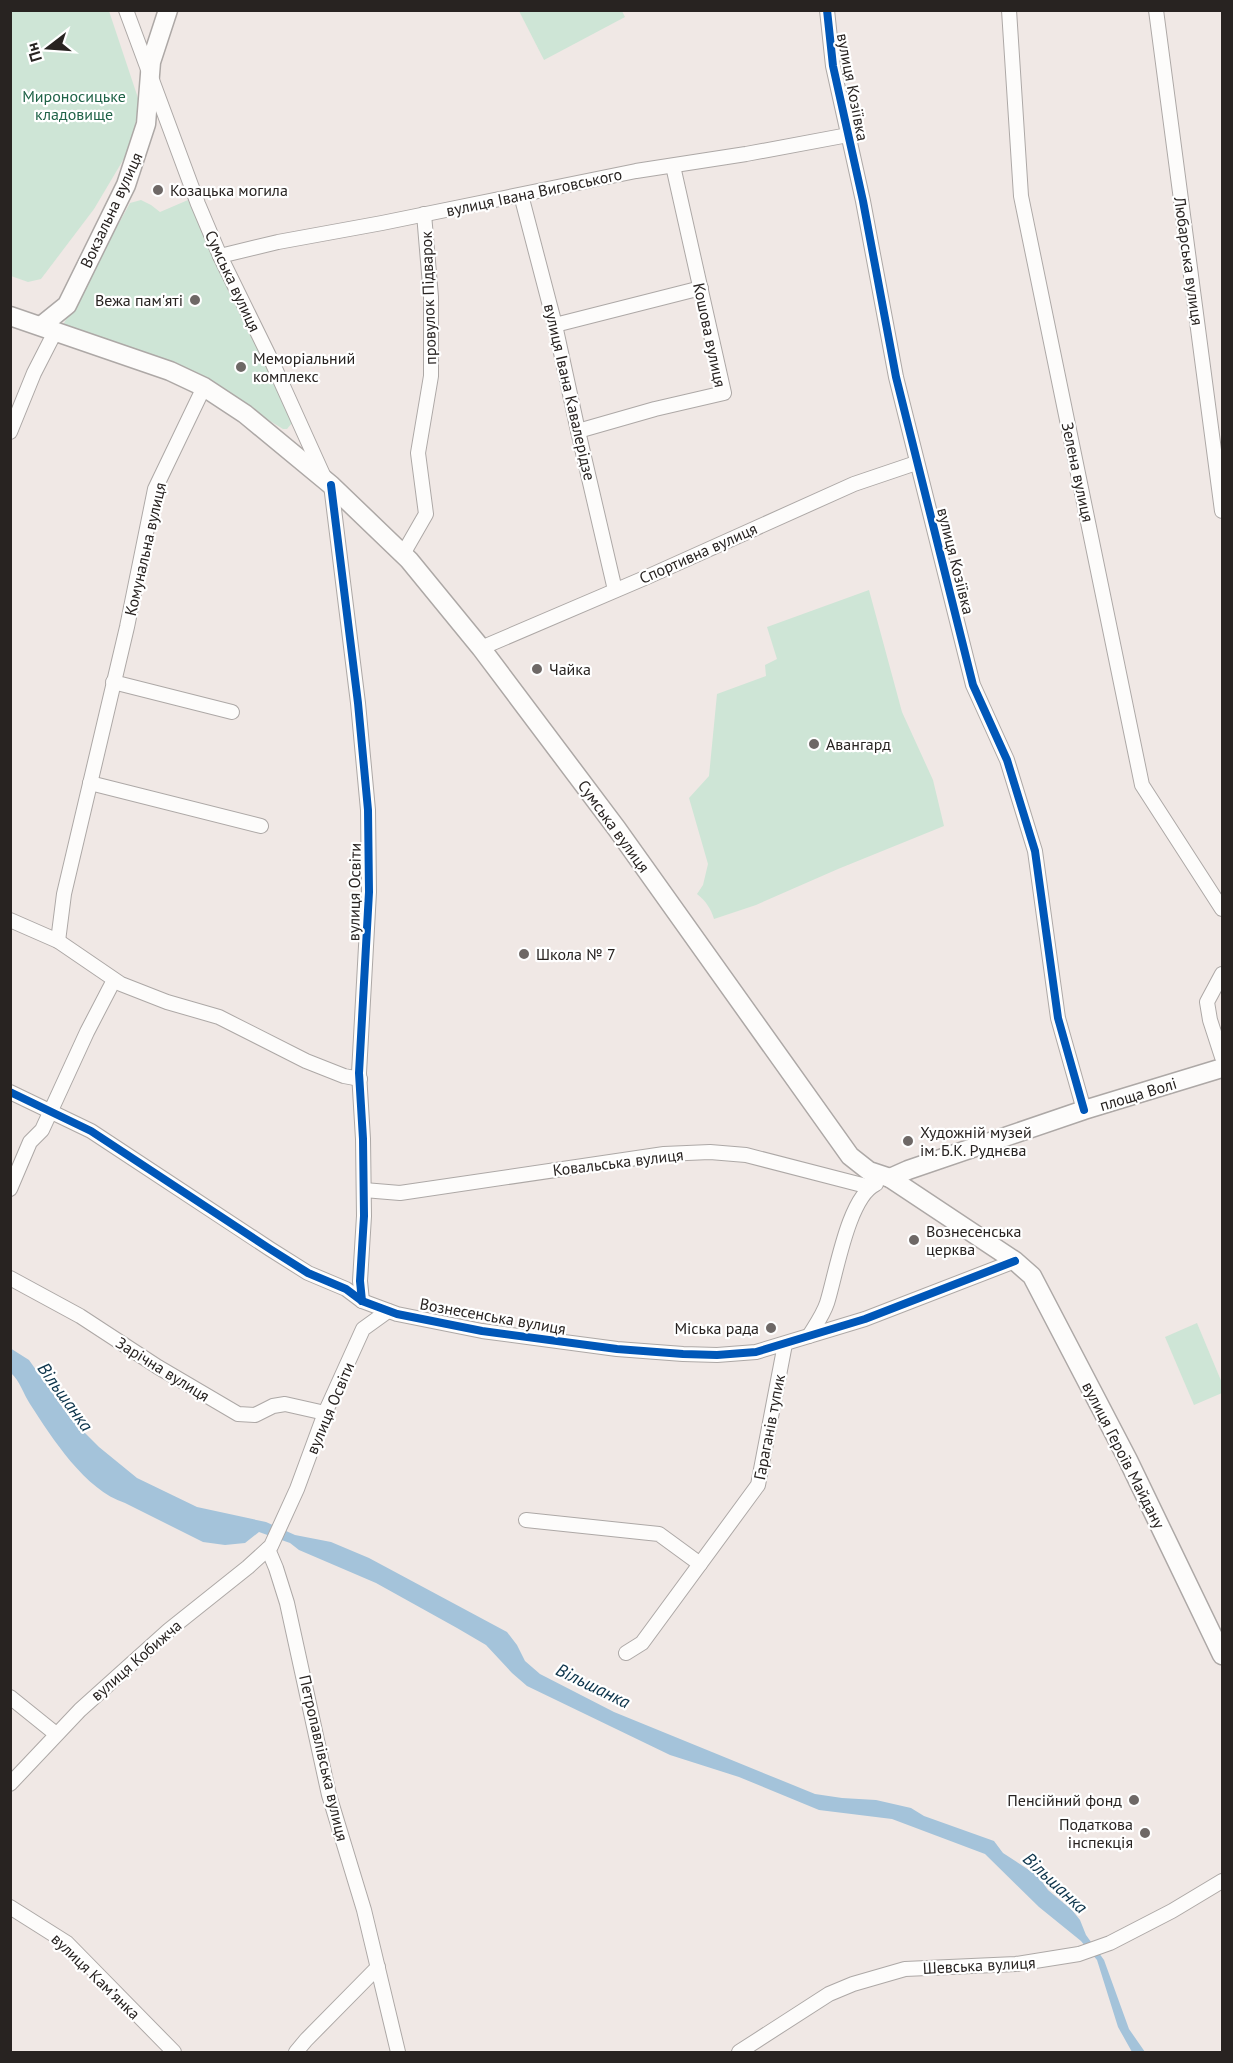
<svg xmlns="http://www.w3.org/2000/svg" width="1233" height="2063" font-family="'PT Sans',sans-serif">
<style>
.green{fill:#cee5d6}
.water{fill:#a4c3da}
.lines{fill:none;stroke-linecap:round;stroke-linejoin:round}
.minor-casing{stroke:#ada8a6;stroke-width:16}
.major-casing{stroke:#ada8a6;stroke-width:21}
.minor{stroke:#fdfcfb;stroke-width:14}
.major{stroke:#fdfcfb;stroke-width:18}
.cycleway-casing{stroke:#fff;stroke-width:11}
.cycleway{stroke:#0057b8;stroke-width:8}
.poi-dot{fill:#6e6866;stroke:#fff;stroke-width:2}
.labels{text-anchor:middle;stroke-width:4.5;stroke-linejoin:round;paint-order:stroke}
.street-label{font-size:16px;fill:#282321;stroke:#fff}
.park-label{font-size:16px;fill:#206348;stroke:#fff}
.poi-label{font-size:16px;fill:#282321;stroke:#fff;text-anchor:start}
.water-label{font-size:18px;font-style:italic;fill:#0b334a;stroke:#fff}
</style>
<rect width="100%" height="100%" fill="#f0e8e5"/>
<!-- green -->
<g class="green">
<path d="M10 11H109L139 101 132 145 94 209 41 279 28 282 11 276Z"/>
<path d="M519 11H622L625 17 544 60Z"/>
<path d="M141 200 151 205 160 212 188 200 291 418 292 423 287 429H283L201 379 63 325 130 203Z"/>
<path d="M869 590 902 712 933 780 944 826 838 869 756 905 714 919C711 909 706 901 697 894L703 885 708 864 689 798 709 776 717 694 766 676 765 665 777 659 767 627Z"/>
<path d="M1197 1323 1222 1383V1393L1194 1405 1165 1337Z"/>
</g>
<!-- water -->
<path class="water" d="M10 1348 29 1360 70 1418 99 1447 137 1478 197 1507 266 1522 295 1535 331 1542 369 1558 507 1632 517 1645 525 1661 540 1674 614 1712 815 1794 842 1798 876 1800 911 1808 924 1816 994 1841 1003 1853 1038 1876 1048 1890 1072 1910 1080 1920 1086 1935 1104 1960 1129 2029 1145 2052H1132L1118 2027 1097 1960 1081 1941 1039 1907 985 1854 892 1819 819 1810 739 1777 670 1755 527 1686 512 1673 486 1645 457 1628 376 1583 299 1550 290 1543 259 1532 245 1543 225 1545 203 1542 125 1503C85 1490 52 1438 30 1404 23 1393 20 1381 11 1373Z"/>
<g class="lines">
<!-- minor casing -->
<g class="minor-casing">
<g id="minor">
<path d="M126 10 198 204 220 256 273 364 324 477"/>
<path d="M827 10 833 66 863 201 896 377 973 685 1007 760 1035 851 1058 1018 1084 1110"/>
<path d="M1009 10 1021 196 1142 785 1222 909"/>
<path d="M1156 10 1222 511"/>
<path d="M521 195 555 325 578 431 615 590"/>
<path d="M220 256 278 242 382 223 636 171 746 154 848 135"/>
<path d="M555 325 701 288"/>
<path d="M578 431 655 409 724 393 673 166"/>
<path d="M10 432 34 373 56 330"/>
<path d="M331 485 358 703 368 810 369 892 359 1073 363 1139 364 1216 360 1281 362 1301"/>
<path d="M403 554 426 514 418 453 431 376V297L424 214"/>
<path d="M481 648 647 577 854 484 916 463"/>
<path d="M113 682 232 712"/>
<path d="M90 783 261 826"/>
<path d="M10 920 58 941 121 984 167 1002 219 1017 306 1061 344 1076 360 1079"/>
<path d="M58 941 64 894 127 627 155 489 204 387"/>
<path d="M1222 974 1207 1002 1210 1020 1222 1057"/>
<path d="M10 1092 91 1131 270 1249 308 1273 346 1289 362 1301 397 1314 482 1331 617 1349 683 1354 717 1355 756 1352 865 1319 1015 1261"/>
<path d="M10 1189 30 1142 42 1130 87 1032 114 980"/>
<path d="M364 1190 400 1193 664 1154 710 1152 746 1155 870 1187"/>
<path d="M10 1278 80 1316 158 1367 238 1414 255 1415 273 1406 285 1404 325 1413"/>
<path d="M809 1336C815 1326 823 1315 827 1303 836 1275 848 1197 876 1184"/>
<path d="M526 1520 659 1534 700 1564"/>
<path d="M268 1549 276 1568 287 1603 329 1795 364 1910 398 2052"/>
<path d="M626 1653 642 1643 758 1485 785 1344"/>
<path d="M10 1697 56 1734"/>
<path d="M10 1784 80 1710 169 1630 248 1567 271 1546 297 1489 325 1413 363 1329 388 1311"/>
<path d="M10 1907 67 1943 174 2052"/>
<path d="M296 2052 306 2040 378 1967"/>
<path d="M739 2052 829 1994 853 1984 905 1969 1016 1964 1079 1954 1110 1943 1172 1911 1222 1881"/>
</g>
</g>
<!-- major casing -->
<g class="major-casing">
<g id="major">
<path d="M10 316 170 371 204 387 245 414 331 485 409 560 481 648 617 829 850 1156 869 1171 890 1178 1015 1261 1032 1276 1128 1460 1222 1655"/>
<path d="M41 326 67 305 126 185 146 124 151 62 168 10"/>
<path d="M890 1178 908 1170 1084 1110 1222 1068"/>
</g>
</g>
<!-- minor -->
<use href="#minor" class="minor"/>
<!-- major -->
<use href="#major" class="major"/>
<!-- cycleway casing -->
<g class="cycleway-casing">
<g id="cycleway">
<path d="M827 10 833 66 863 201 896 377 973 685 1007 760 1035 851 1058 1018 1084 1110"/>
<path d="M331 485 358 703 368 810 369 892 359 1073 363 1139 364 1216 360 1281 362 1301"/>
<path d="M10 1092 91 1131 270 1249 308 1273 346 1289 362 1301 397 1314 482 1331 617 1349 683 1354 717 1355 756 1352 865 1319 1015 1261"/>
</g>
</g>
<!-- cycleway -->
<use href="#cycleway" class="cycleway"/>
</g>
<!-- markers -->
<g class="poi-dot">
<circle cx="158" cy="190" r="6"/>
<circle cx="195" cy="300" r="6"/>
<circle cx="241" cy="367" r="6"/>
<circle cx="537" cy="669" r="6"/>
<circle cx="814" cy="744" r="6"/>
<circle cx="524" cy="954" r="6"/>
<circle cx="908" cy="1141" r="6"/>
<circle cx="914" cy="1240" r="6"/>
<circle cx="771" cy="1328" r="6"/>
<circle cx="1134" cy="1800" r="6"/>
<circle cx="1145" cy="1833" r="6"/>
</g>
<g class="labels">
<!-- street labels -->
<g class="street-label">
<text transform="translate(853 87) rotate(79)" y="6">вулиця Козіївка</text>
<text transform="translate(534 192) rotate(-12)" y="6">вулиця Івана Виговського</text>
<text transform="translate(111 210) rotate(-65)" y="6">Вокзальна вулиця</text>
<text transform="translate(1189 261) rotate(82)" y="6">Любарська вулиця</text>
<text transform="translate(233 281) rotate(65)" y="6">Сумська вулиця</text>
<text transform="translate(428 298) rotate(-92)" y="6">провулок Підварок</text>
<text transform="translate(710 335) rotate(78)" y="6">Кошова вулиця</text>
<text transform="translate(570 392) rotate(77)" y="6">вулиця Івана Кавалерідзе</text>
<text transform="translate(1078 472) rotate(78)" y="6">Зелена вулиця</text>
<text transform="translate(145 549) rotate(-77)" y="6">Комунальна вулиця</text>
<text transform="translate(698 553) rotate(-24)" y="6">Спортивна вулиця</text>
<text transform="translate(956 561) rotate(76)" y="6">вулиця Козіївка</text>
<text transform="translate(614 826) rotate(54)" y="6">Сумська вулиця</text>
<text transform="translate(354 892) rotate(-89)" y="6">вулиця Освіти</text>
<text transform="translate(1138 1094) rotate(-17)" y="6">площа Волі</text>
<text transform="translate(618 1162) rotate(-7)" y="6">Ковальська вулиця</text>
<text transform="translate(493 1316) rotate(10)" y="6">Вознесенська вулиця</text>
<text transform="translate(163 1369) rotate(32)" y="6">Зарічна вулиця</text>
<text transform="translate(330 1408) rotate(-67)" y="6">вулиця Освіти</text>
<text transform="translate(769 1427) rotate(-79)" y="6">Гараганів тупик</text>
<text transform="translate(1124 1455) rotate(63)" y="6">вулиця Героїв Майдану</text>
<text transform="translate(136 1660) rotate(-41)" y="6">вулиця Кобижча</text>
<text transform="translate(324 1758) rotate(77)" y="6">Петропавлівська вулиця</text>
<text transform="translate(979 1965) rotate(-3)" y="6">Шевська вулиця</text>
<text transform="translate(96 1976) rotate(44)" y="6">вулиця Камʼянка</text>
</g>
<!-- park labels -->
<g class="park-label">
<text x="74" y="102">Мироносицьке<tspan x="74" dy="18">кладовище</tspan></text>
</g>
<!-- poi labels -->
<g class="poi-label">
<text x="170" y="196">Козацька могила</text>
<text x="183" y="306" text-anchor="end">Вежа пам'яті</text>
<text x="253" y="364">Меморіальний<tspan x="253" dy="18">комплекс</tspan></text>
<text x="549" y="675">Чайка</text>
<text x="826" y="750">Авангард</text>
<text x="536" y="960">Школа № 7</text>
<text x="920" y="1138">Художній музей<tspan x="920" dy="18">ім. Б.К. Руднєва</tspan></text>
<text x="926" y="1237">Вознесенська<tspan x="926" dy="18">церква</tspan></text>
<text x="759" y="1334" text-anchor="end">Міська рада</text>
<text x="1122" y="1806" text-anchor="end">Пенсійний фонд</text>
<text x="1133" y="1830" text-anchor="end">Податкова<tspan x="1133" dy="18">інспекція</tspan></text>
</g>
<!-- water labels -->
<g class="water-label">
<text transform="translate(65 1397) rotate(54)" y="6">Вільшанка</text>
<text transform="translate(593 1686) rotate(26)" y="6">Вільшанка</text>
<text transform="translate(1055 1883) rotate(43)" y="6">Вільшанка</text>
</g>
</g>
<!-- border -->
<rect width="1233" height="2063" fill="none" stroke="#282321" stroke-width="24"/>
<!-- north arrow -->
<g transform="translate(48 48) rotate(253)" stroke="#ffffff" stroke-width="4.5" paint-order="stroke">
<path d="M0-4.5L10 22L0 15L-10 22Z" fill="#282321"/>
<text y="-9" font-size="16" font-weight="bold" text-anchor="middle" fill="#282321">Пн</text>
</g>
</svg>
